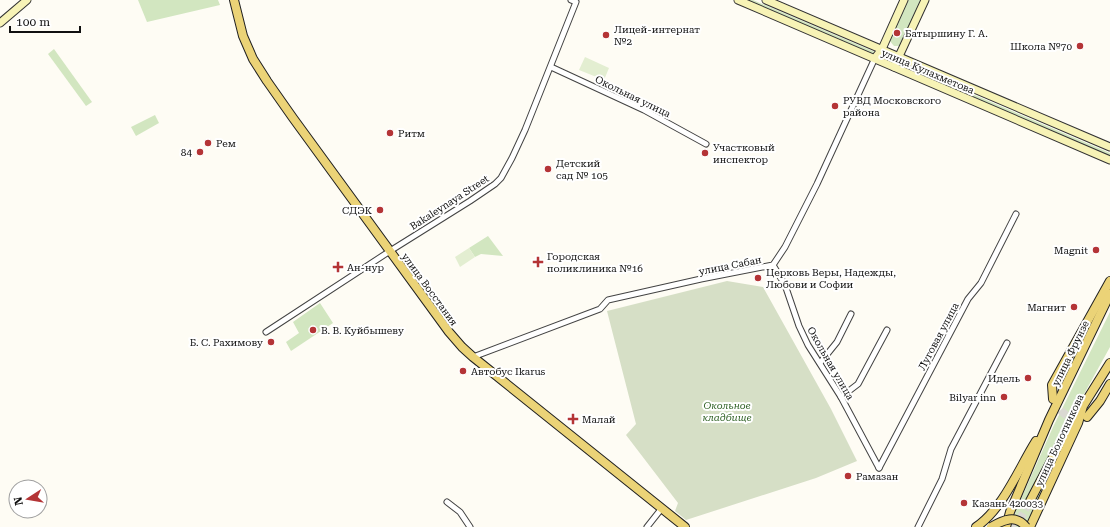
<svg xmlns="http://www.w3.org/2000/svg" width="1110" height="527" font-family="'Roboto Serif',serif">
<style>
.green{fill:#d2e6c0}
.cemetery{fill:#d6dfc6}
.pitch{fill:#e3eed1}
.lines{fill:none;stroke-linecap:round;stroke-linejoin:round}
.primary-tunnel{stroke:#dad9d2;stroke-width:8;stroke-dasharray:8 4;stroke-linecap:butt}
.street-casing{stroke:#434343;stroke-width:7}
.secondary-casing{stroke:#323232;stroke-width:9}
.primary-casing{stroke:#212121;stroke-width:10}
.street{stroke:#fff;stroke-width:5}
.secondary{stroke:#f7f3b6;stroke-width:7}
.primary{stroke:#ebd377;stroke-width:8}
.primary-bridge-casing{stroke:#212121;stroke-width:10;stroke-linecap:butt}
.primary-bridge{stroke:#ebd377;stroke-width:8}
.poi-dot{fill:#b43436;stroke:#fff;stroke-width:1.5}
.labels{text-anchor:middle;stroke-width:4;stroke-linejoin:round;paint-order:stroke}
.poi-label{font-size:10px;fill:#101010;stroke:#fff;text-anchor:start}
.street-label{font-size:10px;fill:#101010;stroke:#fff}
.park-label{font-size:10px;font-style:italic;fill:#306226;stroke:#fff}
</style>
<rect width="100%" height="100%" fill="#fefcf4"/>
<!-- green -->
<g class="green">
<path d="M138 0H218L220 5 147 22Z"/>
<path d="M744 0H753L875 52 873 55Z"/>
<path d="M907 0H921L900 46H894L889 40Z"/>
<path d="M54 49 92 102 86 106 48 54Z"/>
<path d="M900 63 1110 153V156L899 65Z"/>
<path d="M155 115 159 123 136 136 131 127Z"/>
<path d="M488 236 503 256 481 254 475 257 469 248Z"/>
<path d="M320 303 333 323 291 351 286 342 299 333 293 322Z"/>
<path d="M1110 312V347L1026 499 1034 503 1043 488 1026 527H1011L1017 508 1053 427Z"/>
</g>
<!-- cemetery -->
<path class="cemetery" d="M727 281 763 287 831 409 857 461 816 478 686 520 675 511 678 503 626 435 636 424 607 311Z"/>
<!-- pitch -->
<g class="pitch">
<path d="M585 57 609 68 604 80 579 70Z"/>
<path d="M469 248 475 257 460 267 455 257Z"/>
</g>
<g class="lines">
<!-- primary-tunnel -->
<g class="primary-tunnel">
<path d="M1054 400C1059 410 1067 420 1080 418"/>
<path d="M1009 527 1021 517 1030 501"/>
</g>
<!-- street casing -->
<g class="street-casing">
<g id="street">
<path d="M551 67 644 110 706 144"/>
<path d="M773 265 785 285 799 326 808 345 841 397 879 468"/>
<path d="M266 332 390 251 470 201 495 184 501 178 512 158 525 130 576 2 571 0"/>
<path d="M473 357 600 309 608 300 701 279 773 265 785 247 817 184 875 58"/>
<path d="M820 363 837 342 851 314"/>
<path d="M841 397 858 384 887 330"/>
<path d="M879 468 968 299 981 283 1016 214"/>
<path d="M447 502 460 512 470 527"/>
<path d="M647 527 662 508"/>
<path d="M918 527 942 479 951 449 1007 343"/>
</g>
</g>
<!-- secondary casing -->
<g class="secondary-casing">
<g id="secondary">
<path d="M738 0 1110 160"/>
<path d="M766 0 1110 147"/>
<path d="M0 23 27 0"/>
<path d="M875 58 882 49 904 0"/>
<path d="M894 67 925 0"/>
</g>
</g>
<!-- primary casing -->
<g class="primary-casing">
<g id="primary">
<path d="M234 0 243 36 253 59 267 81 293 118 449 332 462 347 473 357 685 527"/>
<path d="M1053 399 1052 385 1110 281"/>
<path d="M1087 417 1100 401 1110 384"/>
<path d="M1030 501 1072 421 1077 414"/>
<path d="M976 527C1003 509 1019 468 1036 441"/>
<path d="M1006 527 1010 512 1049 420 1110 294"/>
<path d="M1030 527 1078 423 1083 406 1110 363"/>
</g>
</g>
<!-- street -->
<use href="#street" class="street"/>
<!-- secondary -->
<use href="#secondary" class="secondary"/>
<!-- primary -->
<use href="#primary" class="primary"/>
<!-- primary-bridge casing -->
<g class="primary-bridge-casing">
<path id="primary-bridge" d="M991 527C1003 520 1016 514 1026 527"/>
</g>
<!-- primary-bridge -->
<use href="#primary-bridge" class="primary-bridge"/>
</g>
<!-- markers -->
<g class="poi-dot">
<circle cx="897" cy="33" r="4"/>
<circle cx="606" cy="35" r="4"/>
<circle cx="1080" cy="46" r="4"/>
<circle cx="835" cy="106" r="4"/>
<circle cx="390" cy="133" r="4"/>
<circle cx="208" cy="143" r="4"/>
<circle cx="200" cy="152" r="4"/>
<circle cx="705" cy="153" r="4"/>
<circle cx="548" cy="169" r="4"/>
<circle cx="380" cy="210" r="4"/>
<circle cx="1096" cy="250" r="4"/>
<path d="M536 256h4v4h4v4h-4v4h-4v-4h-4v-4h4z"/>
<path d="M336 261h4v4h4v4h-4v4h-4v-4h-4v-4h4z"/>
<circle cx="758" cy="278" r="4"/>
<circle cx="1074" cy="307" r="4"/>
<circle cx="313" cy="330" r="4"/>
<circle cx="271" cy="342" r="4"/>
<circle cx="463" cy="371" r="4"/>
<circle cx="1028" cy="378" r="4"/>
<circle cx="1004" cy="397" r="4"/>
<path d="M571 413h4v4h4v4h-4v4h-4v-4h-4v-4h4z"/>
<circle cx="848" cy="476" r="4"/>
<circle cx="964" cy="503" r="4"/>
</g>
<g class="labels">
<!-- poi labels -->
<g class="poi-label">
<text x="614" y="33">Лицей-интернат<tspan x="614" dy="12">№2</tspan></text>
<text x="905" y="37">Батыршину Г. А.</text>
<text x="1072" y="50" text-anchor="end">Школа №70</text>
<text x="843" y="104">РУВД Московского<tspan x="843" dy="12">района</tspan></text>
<text x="398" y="137">Ритм</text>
<text x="216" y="147">Рем</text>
<text x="713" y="151">Участковый<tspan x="713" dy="12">инспектор</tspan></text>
<text x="192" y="156" text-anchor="end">84</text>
<text x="556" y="167">Детский<tspan x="556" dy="12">сад № 105</tspan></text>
<text x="372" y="214" text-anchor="end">СДЭК</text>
<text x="1088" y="254" text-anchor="end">Magnit</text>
<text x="547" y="260">Городская<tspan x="547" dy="12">поликлиника №16</tspan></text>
<text x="347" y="271">Ан-нур</text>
<text x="766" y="276">Церковь Веры, Надежды,<tspan x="766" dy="12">Любови и Софии</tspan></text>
<text x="1066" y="311" text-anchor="end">Магнит</text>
<text x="321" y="334">В. В. Куйбышеву</text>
<text x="263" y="346" text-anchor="end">Б. С. Рахимову</text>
<text x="471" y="375">Автобус Ikarus</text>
<text x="1020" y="382" text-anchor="end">Идель</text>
<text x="996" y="401" text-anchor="end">Bilyar inn</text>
<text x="582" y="423">Малай</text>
<text x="856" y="480">Рамазан</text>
<text x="972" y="507">Казань 420033</text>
</g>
<!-- street labels -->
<g class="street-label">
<text transform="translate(928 71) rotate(23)" y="4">улица Кулахметова</text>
<text transform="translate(633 96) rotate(26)" y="4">Окольная улица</text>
<text transform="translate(449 202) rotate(-33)" y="4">Bakaleynaya Street</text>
<text transform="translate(730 265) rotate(-11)" y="4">улица Сабан</text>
<text transform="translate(430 289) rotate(54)" y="4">улица Восстания</text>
<text transform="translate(938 336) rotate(-62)" y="4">Луговая улица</text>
<text transform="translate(1070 353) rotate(-64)" y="4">улица Фрунзе</text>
<text transform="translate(831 363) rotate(60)" y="4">Окольная улица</text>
<text transform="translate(1059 440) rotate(-65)" y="4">улица Болотникова</text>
</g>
<!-- park labels -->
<g class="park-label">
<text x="727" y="409">Окольное<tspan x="727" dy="12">кладбище</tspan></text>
</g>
</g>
<!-- north arrow -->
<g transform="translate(28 499) rotate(258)"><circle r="19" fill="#ffffff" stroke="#9f9f9f"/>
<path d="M0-3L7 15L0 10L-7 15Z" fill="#b43436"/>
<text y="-6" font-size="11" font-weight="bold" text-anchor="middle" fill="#101010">N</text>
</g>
<!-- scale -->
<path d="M10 26v6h70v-6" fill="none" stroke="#101010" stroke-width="2"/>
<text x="16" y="26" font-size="12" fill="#101010" stroke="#ffffff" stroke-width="3" paint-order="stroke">100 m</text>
</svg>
